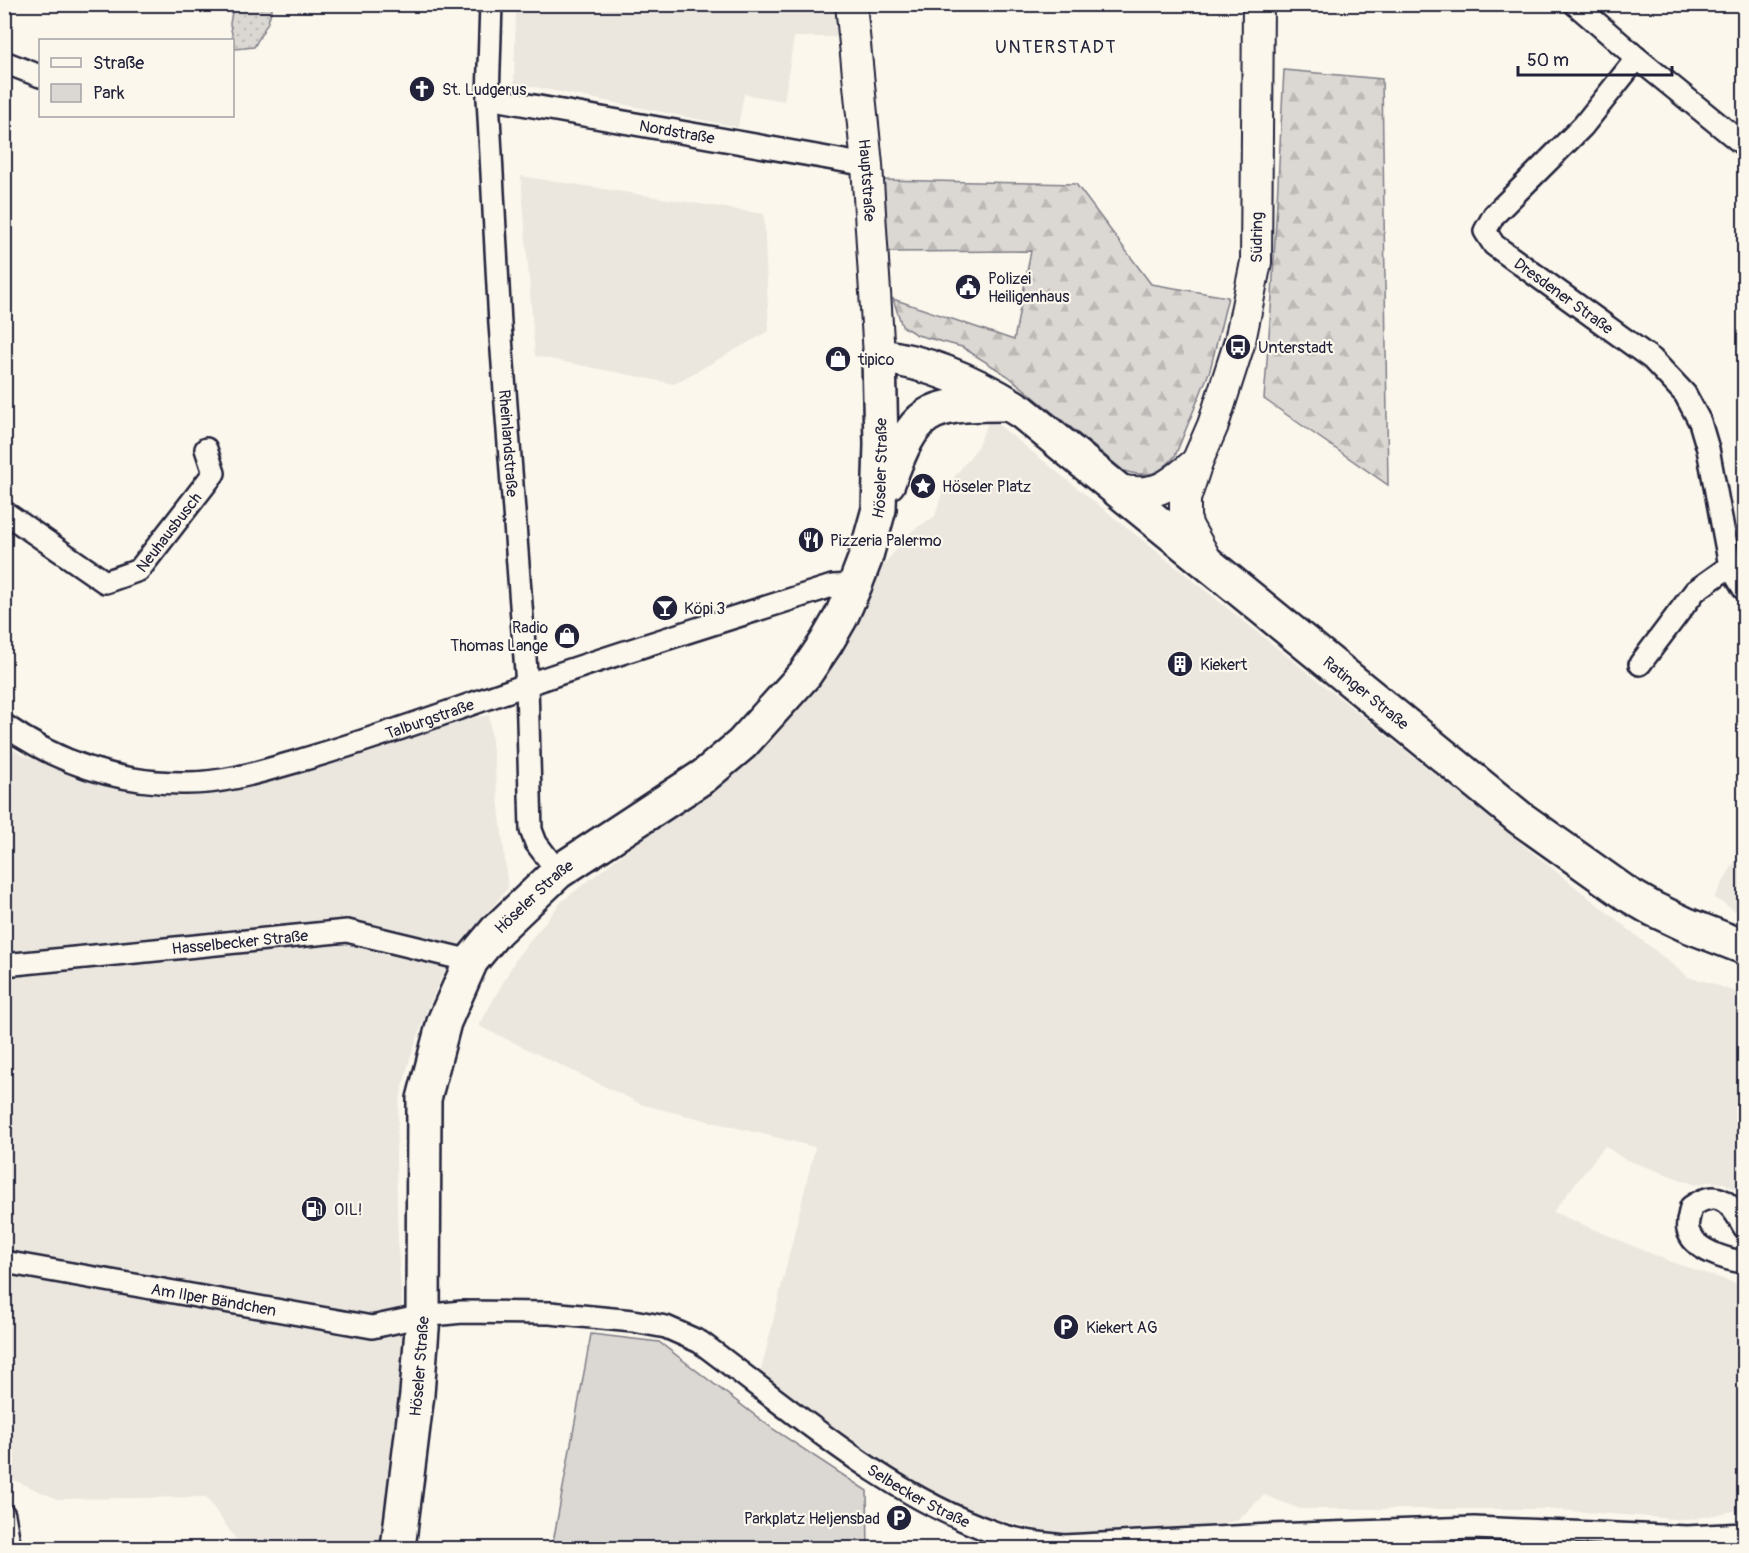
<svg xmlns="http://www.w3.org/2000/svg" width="1749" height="1553" font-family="Pangolin,sans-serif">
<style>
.built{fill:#ebe7df}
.green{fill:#dbd8d3;stroke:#7e7d87;stroke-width:1.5}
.forest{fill:url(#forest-firs);stroke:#7e7d87;stroke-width:1.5}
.park{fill:url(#park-dots);stroke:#7e7d87;stroke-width:1.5}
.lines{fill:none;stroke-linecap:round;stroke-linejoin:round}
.street-casing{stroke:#22223b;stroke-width:26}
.secondary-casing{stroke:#22223b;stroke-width:34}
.primary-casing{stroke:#22223b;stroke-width:38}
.street{stroke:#fbf7ec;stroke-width:21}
.secondary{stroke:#fbf7ec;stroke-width:30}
.primary{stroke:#fbf7ec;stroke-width:33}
.labels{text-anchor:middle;stroke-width:4.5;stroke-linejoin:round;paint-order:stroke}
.poi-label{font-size:16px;fill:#22223b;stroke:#fbf7ec;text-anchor:start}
.street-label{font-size:16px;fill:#22223b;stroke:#fbf7ec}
.neighbourhood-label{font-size:18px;letter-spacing:1.5px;fill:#22223b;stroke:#fbf7ec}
</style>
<defs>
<pattern id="forest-firs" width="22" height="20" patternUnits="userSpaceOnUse" patternTransform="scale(1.5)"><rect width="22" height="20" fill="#dbd8d3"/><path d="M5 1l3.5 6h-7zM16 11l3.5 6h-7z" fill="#bcb9b6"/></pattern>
<pattern id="park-dots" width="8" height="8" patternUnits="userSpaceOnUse" patternTransform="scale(1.5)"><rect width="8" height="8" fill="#dbd8d3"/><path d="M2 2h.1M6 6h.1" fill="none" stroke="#bcb9b6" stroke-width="1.8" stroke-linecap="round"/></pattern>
</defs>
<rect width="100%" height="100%" fill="#fbf7ec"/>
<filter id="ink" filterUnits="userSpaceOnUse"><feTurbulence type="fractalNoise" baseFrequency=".0167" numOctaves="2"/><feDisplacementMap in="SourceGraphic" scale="12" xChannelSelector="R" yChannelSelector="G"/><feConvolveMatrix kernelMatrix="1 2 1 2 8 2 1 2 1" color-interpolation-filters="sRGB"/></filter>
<g filter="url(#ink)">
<!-- built -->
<g class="built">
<path d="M516 5H841L848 37H794L784 101 744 94 738 127 514 83Z"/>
<path d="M521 176 764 214 769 331 674 384 535 356Z"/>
<path d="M990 418 1688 977 1711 983 1744 995V1194L1724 1183 1707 1182 1696 1185 1624 1159 1605 1146 1553 1212 1671 1262 1744 1286V1509L1688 1520 1545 1509H1300L1264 1495 1237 1521 1136 1537 1050 1532 977 1514 913 1483 760 1375 815 1147 643 1105 479 1026 517 957 562 901 777 735 841 653 884 564 912 531 935 516 942 493 977 448Z"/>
<path d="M489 715 508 888 475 927 448 963 428 1008 409 1062 399 1103 396 1154 398 1246 405 1346 396 1457 382 1548H242L206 1497 57 1499 5 1476 4 744 22 755 102 780 177 791 434 726Z"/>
<path d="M1744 845V916L1714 898Z"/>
</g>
<!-- green -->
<path class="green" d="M591 1334 659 1342 773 1429 867 1491 868 1548H552Z"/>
<!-- forest -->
<g class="forest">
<path d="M1284 70 1382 79 1388 485 1264 399 1272 296Z"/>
<path d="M882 180 1076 184 1151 284 1228 297 1210 370 1175 456C1159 475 1148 478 1124 471L1008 376 962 347 917 335 902 326 893 299 1014 340 1031 251 888 252Z"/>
</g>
<!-- park -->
<path class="park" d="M233 5H273L268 22 254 47 235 49 230 24Z"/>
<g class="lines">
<!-- street casing -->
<g class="street-casing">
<g id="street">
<path id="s1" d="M491 4 488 98 500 324 527 685 531 830 536 843 558 872"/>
<path d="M1575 4 1637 58 1744 145"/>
<path id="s2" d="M1637 58 1583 126 1494 215 1485 231 1494 245 1652 359 1685 394 1700 422 1708 449 1730 566 1744 589"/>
<path d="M4 62 40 76"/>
<path id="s3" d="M488 98 867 165"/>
<path id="s4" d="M4 512 105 582 139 570 214 473 206 449"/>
<path d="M1640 664 1695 591 1730 566"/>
<path id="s5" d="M4 725C57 762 118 783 182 783 222 784 260 772 298 761 375 739 450 711 526 685 627 650 730 619 832 586L855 585"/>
<path id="s6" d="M4 965 347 931 471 961"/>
<path d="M1744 1227C1731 1203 1718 1187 1691 1207 1690 1214 1686 1223 1688 1230 1693 1250 1727 1260 1744 1262"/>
<path id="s7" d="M4 1262 372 1327 423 1316 462 1312 550 1313 633 1321 666 1327 700 1342C792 1410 887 1495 996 1533 1017 1541 1041 1543 1064 1546L1271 1535 1474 1528 1687 1537 1744 1534"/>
<path d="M4 1515 10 1548"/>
</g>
</g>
<!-- secondary casing -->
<g class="secondary-casing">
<g id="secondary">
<path id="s8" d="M851 4 867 165 879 356"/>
<path d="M1119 490C1157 498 1170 485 1197 462"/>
<path id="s9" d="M1207 561 1188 527 1185 518V499L1197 462 1213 425 1240 341 1256 262 1258 4"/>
</g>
</g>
<!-- primary casing -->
<g class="primary-casing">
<g id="primary">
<path d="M888 483C915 409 926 404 1004 404"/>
<path id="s10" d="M398 1548 417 1394 423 1316 424 1099 444 1022 471 961 496 931 558 872 704 776 742 744 805 674 826 643 841 617 855 585 865 559 879 509 881 444 879 356C929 362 980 385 1022 412L1520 818 1627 894 1653 909 1687 925 1744 947"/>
</g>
</g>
<!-- street -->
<use href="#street" class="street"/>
<!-- secondary -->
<use href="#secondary" class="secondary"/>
<!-- primary -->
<use href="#primary" class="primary"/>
</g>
</g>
<!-- icons -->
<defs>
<g id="church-disc" transform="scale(1.35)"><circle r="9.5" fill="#22223b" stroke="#fbf7ec"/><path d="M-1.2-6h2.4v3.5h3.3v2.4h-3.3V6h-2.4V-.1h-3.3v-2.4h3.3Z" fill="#fff"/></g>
<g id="civic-disc" transform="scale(1.35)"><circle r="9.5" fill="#22223b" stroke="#fbf7ec"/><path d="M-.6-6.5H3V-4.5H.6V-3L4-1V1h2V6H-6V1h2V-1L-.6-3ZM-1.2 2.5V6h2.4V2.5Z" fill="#fff"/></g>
<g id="bus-disc" transform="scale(1.35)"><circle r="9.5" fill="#22223b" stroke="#fbf7ec"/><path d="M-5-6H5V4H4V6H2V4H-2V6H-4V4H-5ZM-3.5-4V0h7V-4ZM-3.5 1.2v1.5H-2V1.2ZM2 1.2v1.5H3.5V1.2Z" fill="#fff"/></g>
<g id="shop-disc" transform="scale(1.35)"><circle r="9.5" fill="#22223b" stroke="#fbf7ec"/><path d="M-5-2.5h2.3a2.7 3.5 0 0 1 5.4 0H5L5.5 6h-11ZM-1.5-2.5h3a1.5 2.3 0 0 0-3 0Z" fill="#fff"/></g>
<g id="sight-disc" transform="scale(1.35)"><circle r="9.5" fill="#22223b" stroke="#fbf7ec"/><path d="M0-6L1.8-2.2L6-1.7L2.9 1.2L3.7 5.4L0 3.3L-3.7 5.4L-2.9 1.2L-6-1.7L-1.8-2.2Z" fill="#fff"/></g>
<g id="restaurant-disc" transform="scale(1.35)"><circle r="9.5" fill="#22223b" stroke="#fbf7ec"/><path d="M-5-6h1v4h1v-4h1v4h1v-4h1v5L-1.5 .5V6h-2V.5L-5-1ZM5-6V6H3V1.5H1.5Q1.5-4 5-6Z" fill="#fff"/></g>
<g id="bar-disc" transform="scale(1.35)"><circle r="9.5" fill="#22223b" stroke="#fbf7ec"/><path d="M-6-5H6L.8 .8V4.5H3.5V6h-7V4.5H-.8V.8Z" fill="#fff"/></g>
<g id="building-disc" transform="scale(1.35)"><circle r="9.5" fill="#22223b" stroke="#fbf7ec"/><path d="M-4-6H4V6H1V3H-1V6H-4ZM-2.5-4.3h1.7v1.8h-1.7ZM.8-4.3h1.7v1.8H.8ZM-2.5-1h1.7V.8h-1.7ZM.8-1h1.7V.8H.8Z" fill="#fff"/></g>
<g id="fuel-disc" transform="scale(1.35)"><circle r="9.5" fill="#22223b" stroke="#fbf7ec"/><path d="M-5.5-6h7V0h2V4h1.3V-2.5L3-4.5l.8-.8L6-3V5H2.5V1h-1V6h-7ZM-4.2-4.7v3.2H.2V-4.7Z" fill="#fff"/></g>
<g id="parking-disc" transform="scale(1.35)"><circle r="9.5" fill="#22223b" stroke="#fbf7ec"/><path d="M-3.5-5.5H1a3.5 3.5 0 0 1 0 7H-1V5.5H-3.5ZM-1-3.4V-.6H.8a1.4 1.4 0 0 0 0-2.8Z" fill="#fff"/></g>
</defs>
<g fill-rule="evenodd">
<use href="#church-disc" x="422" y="89"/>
<use href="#civic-disc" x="968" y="287"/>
<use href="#bus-disc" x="1238" y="347"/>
<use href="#shop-disc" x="838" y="359"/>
<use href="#sight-disc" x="923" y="486"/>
<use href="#restaurant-disc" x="811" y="540"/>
<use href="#bar-disc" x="665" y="608"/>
<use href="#shop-disc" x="567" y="636"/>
<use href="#building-disc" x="1180" y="664"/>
<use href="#fuel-disc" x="314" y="1209"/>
<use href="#parking-disc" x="1066" y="1327"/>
<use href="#parking-disc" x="899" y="1518"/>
</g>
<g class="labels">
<!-- poi labels -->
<g class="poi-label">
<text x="442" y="95">St. Ludgerus</text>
<text x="988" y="284">Polizei<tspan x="988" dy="18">Heiligenhaus</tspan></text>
<text x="1258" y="353">Unterstadt</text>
<text x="858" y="365">tipico</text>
<text x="942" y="492">Höseler Platz</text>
<text x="830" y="546">Pizzeria Palermo</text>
<text x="684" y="614">Köpi 3</text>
<text x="548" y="633" text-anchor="end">Radio<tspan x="548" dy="18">Thomas Lange</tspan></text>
<text x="1200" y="670">Kiekert</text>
<text x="334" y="1215">OIL!</text>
<text x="1086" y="1333">Kiekert AG</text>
<text x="880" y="1524" text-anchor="end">Parkplatz Heljensbad</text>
</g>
<!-- street labels -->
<g class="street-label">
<text dy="6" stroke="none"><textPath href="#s3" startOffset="192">Nordstraße</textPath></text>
<text dy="6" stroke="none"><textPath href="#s8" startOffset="177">Hauptstraße</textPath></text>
<text dy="6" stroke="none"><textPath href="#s9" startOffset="340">Südring</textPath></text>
<text dy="6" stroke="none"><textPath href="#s2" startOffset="334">Dresdener Straße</textPath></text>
<text dy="6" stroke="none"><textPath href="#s1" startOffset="440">Rheinlandstraße</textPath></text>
<text dy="6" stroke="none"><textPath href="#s10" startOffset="1263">Höseler Straße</textPath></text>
<text dy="6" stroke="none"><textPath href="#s4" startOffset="207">Neuhausbusch</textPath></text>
<text dy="6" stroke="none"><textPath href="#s10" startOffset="1974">Ratinger Straße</textPath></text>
<text dy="6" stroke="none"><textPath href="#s5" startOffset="447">Talburgstraße</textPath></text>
<text dy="6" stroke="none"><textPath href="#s10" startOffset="687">Höseler Straße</textPath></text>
<text dy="6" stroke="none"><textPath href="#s6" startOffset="237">Hasselbecker Straße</textPath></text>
<text dy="6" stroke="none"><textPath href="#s7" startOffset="213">Am Ilper Bändchen</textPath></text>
<text dy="6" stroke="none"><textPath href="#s10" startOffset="183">Höseler Straße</textPath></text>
<text dy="6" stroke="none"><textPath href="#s7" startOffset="975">Selbecker Straße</textPath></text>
</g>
<!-- neighbourhood labels -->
<g class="neighbourhood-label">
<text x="1056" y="53">UNTERSTADT</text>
</g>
</g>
<!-- margin -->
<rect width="1749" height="1553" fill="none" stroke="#fbf7ec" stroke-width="24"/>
<rect x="12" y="12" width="1725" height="1529" fill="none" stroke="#22223b" stroke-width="2" filter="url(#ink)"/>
<!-- legend -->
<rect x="39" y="39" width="195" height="78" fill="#fbf7ec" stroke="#a4a2a5" stroke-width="1.5"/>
<rect x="51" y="58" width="30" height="9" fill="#fbf7ec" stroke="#a4a2a5" stroke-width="1.5"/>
<text x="93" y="69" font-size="18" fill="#22223b">Straße</text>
<rect x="51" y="84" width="30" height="18" fill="#dbd8d3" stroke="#a4a2a5" stroke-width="1.5"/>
<text x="93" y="99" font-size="18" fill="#22223b">Park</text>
<!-- scale -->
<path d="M1518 66v9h154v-9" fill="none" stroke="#22223b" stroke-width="3"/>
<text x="1527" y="66" font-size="18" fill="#22223b" stroke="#fbf7ec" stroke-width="4.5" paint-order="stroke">50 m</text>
</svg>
